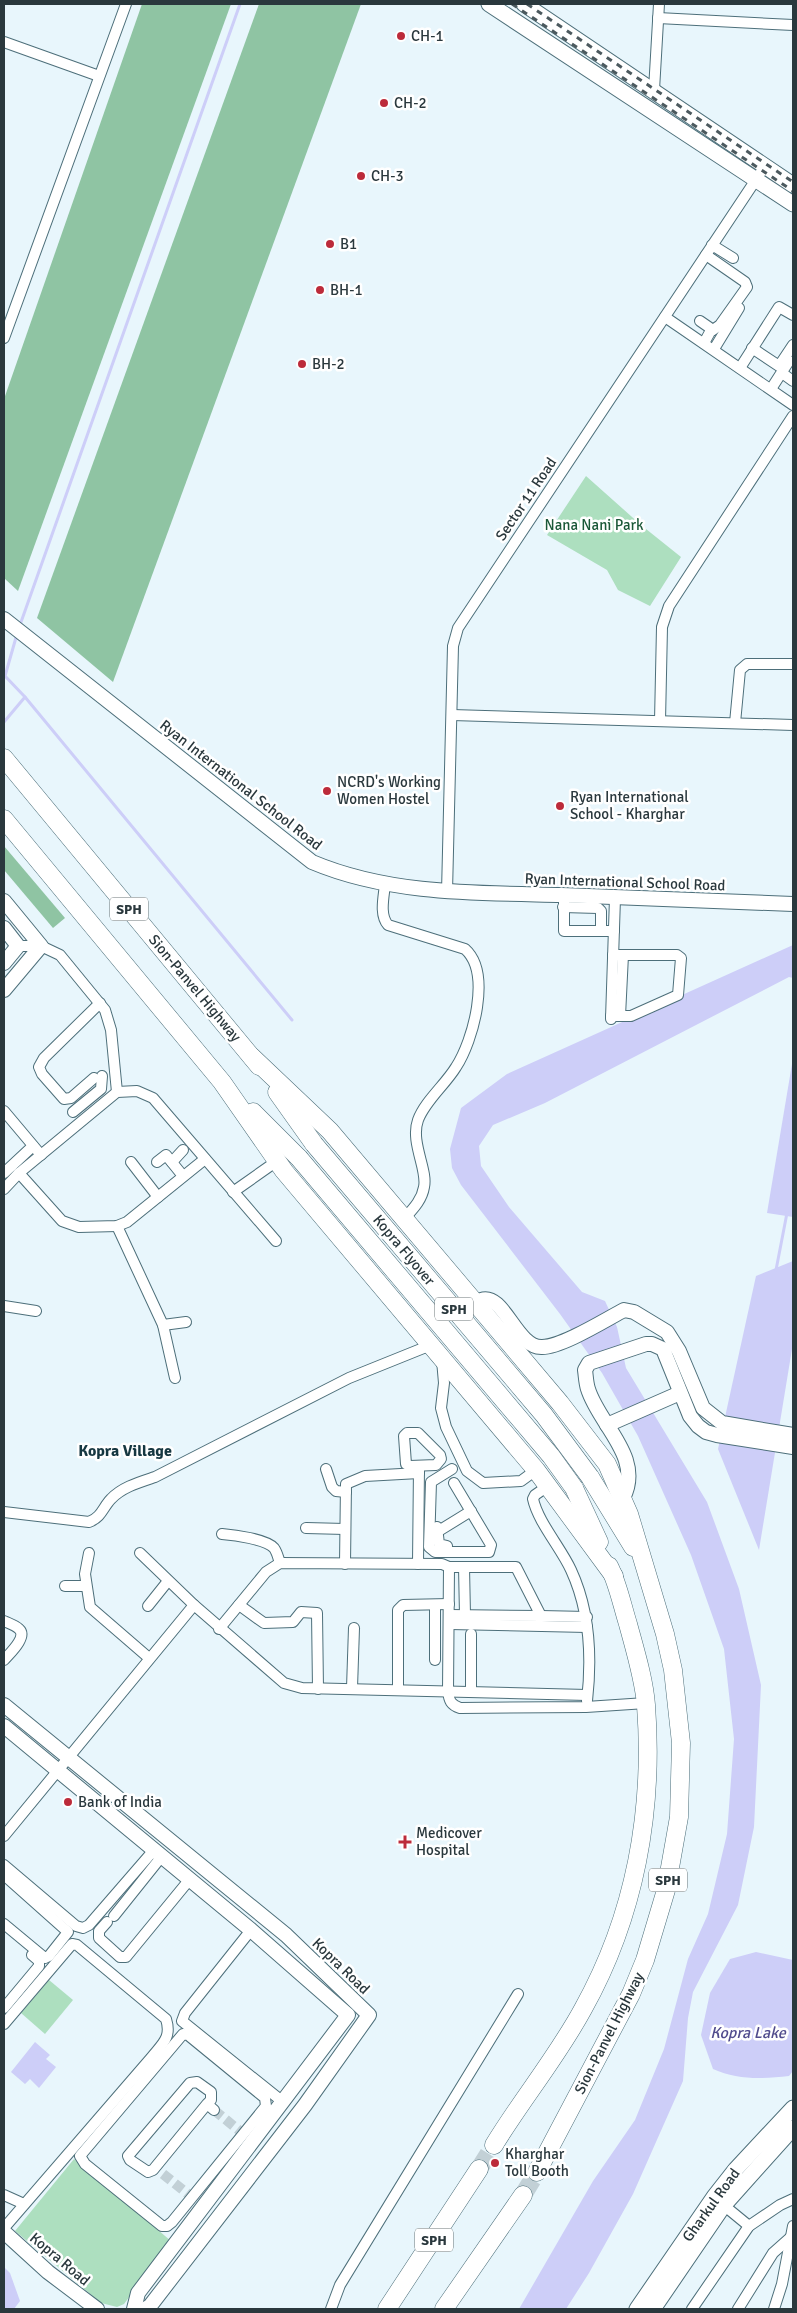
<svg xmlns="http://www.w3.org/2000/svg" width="797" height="2313" font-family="Signika,sans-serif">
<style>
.green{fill:#addfbf}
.forest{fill:#8fc4a3}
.water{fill:#cdcef8}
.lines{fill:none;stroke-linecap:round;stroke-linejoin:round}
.stream{stroke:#cdcef8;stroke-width:3}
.street-tunnel{stroke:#c2d0d6;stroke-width:10;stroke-dasharray:10 5;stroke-linecap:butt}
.highway-tunnel{stroke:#c2d0d6;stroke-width:18;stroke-dasharray:18 9;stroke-linecap:butt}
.street-casing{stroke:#4d6f7a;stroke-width:12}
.secondary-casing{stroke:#4d6f7a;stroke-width:16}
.primary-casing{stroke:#4d6f7a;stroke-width:17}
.highway-casing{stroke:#4d6f7a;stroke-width:19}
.street{stroke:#fff;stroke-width:10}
.secondary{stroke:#fff;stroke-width:14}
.primary{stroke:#fff;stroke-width:15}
.highway{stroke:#fff;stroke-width:18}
.rail{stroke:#4b595e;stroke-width:3;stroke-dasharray:6 6;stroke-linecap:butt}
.highway-bridge-casing{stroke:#4d6f7a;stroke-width:19;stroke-linecap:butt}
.highway-bridge{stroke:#fff;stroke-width:18}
.poi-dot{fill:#bc2b3a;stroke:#fff;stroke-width:2}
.labels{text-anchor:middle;stroke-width:5;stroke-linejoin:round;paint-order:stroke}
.shield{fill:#fff;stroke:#6a7477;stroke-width:1}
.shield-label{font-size:14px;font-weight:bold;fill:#2a383d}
.poi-label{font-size:15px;fill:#2a383d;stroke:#fff;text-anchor:start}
.street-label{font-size:15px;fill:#2a383d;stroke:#fff}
.park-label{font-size:15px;fill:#1b5838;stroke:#fff}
.neighbourhood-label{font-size:16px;font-weight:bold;fill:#163741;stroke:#fff}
.water-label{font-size:16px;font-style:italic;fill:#514c8d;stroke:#fff}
</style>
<rect width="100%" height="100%" fill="#e8f6fc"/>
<!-- green -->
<g class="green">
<path d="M586 476 641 525 681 557 650 606 618 590 607 570 547 535Z"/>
<path d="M49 1980 73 2000 45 2034 21 2013Z"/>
<path d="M74 2159 171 2241 124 2304 117 2307 101 2303 15 2231Z"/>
</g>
<!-- forest -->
<g class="forest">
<path d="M142 4H231L18 591 4 578V399Z"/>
<path d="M259 4H361L113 682 37 618Z"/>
<path d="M4 846 65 918 53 928 4 870Z"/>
</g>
<!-- water -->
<g class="water">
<path d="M793 945V978L789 977 545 1103 493 1125 479 1146 481 1166 509 1207 582 1292 605 1301 617 1327 626 1368 707 1502 739 1589 761 1685 754 1827 738 1905 693 1992 688 2018 683 2081 633 2194 589 2273 566 2309H519L593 2181 635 2120 664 2049 688 1959 708 1914 727 1834 734 1739 724 1649 691 1555 638 1436 602 1373 560 1314 461 1185 452 1168 450 1149 461 1108 507 1074Z"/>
<path d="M793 1058V1217L767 1213Z"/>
<path d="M793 1261 792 1349 759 1550 718 1449 756 1276Z"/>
<path d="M756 1952 793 1960V2071L789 2076C762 2079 737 2080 713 2069L701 2035 710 1993 730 1959Z"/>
<path d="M35 2042 50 2055 46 2059 56 2067 39 2088 30 2079 25 2084 11 2072Z"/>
<path d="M4 2267 10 2273 20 2301 14 2309H4Z"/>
</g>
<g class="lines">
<!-- stream -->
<g class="stream">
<path d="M20 625 240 4"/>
<path d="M25 697 292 1020"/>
<path d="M4 722 25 697 5 676 17 634"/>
<path d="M776 1270 787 1213"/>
</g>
<!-- street-tunnel -->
<g class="street-tunnel">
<path d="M214 2110 241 2132"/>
<path d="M163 2174 188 2194"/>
</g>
<!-- highway-tunnel -->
<g class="highway-tunnel">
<path d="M479 2169 494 2145"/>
<path d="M523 2195 537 2172"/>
</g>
<!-- street casing -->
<g class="street-casing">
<g id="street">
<path d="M658 18 793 25"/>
<path d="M4 42 99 76"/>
<path d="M654 90 659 4"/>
<path d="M712 245 733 258"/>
<path d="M665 317 793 405"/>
<path d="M700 321 713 330"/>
<path d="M4 338 126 4"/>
<path d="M704 343 710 332 720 325 747 287 745 282 706 255"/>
<path d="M752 348 779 366 793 345"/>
<path d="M714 349 739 308"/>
<path d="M740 368 779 307 793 315"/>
<path d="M782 373 793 381"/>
<path d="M771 389 789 361"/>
<path d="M452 715 793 725"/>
<path d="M660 721 662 627 669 606 793 416"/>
<path d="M735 723 740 670 747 664H793"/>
<path d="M385 884C384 896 379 915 388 925L465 949C492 973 473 1041 456 1067 445 1085 425 1101 418 1120 410 1142 428 1170 424 1187 422 1200 413 1209 404 1219"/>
<path d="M447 892 453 646 458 628 765 166"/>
<path d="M564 895V931H614"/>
<path d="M563 907 598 908 601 911V931"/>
<path d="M18 946H41L60 955 105 1010 111 1030 117 1092"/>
<path d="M611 1016H631L678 995 681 958 677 955H613"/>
<path d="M620 1016 623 955"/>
<path d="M611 1019 615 898"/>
<path d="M94 1078 71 1098 64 1099 42 1074 39 1067 44 1058 100 1003"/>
<path d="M4 1111 41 1155"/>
<path d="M73 1112 101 1089 102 1076"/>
<path d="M131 1162 158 1197"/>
<path d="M157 1162 166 1155 183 1176"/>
<path d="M172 1162 183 1150"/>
<path d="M4 1173 33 1146"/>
<path d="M19 1173 62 1221 79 1227 117 1226 127 1222 205 1159"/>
<path d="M4 1189 19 1173 117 1092 137 1091 153 1098 276 1241"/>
<path d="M233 1192 277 1161"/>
<path d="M117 1226 163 1325 175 1378"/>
<path d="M4 1306 36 1311"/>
<path d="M163 1325 186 1322"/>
<path d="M442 1360 444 1383 441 1408 446 1427 467 1471 483 1483 521 1481 536 1470"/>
<path d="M418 1433 440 1455 441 1459 436 1465 410 1466 406 1464 404 1436 407 1433Z"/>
<path d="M326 1469 332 1487 336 1491 346 1492"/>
<path d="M452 1469 431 1482 429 1547 435 1552H489L491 1545 454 1483"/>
<path d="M548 1486 535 1495 533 1499C538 1522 561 1548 571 1570 590 1611 592 1657 587 1701"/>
<path d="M4 1512 89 1522C102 1517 103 1507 111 1499 122 1487 140 1482 155 1477L349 1378 431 1345"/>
<path d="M437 1527 439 1544 447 1546"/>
<path d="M306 1528 345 1529"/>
<path d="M437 1532 471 1511"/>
<path d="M222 1534C234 1535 266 1539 274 1548 277 1552 278 1557 280 1563"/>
<path d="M89 1553 85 1574 90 1607 149 1658"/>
<path d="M140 1553 194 1605"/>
<path d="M345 1564 346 1484 365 1476 419 1473"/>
<path d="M418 1564 419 1467"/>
<path d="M449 1567H516L541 1616 450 1615"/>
<path d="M464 1567 465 1615"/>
<path d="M65 1586H86"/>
<path d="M239 1605 264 1623 293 1622 301 1612 317 1613 318 1689"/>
<path d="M435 1605V1660"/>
<path d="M148 1606 168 1581"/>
<path d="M541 1616 587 1617"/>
<path d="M4 1621C8 1623 15 1625 19 1629 28 1637 9 1654 4 1660"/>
<path d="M450 1624 587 1627"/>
<path d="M219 1629 266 1572 280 1563 442 1564 449 1567 448 1691C449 1701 451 1705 460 1708L586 1707 646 1703"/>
<path d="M352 1688 354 1628"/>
<path d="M398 1690V1610L403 1605 449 1604"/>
<path d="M471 1692V1634"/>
<path d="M4 1836 194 1605 284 1683 302 1688 587 1695"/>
<path d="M4 1865 76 1926 83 1928 89 1925 154 1850"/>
<path d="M4 1875 68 1932 49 1956 45 1958 4 1924"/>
<path d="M114 1916 162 1856"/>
<path d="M107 1922 99 1931V1938L120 1957H126L190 1879"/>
<path d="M251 1930 185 2013 182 2021 283 2102"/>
<path d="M4 2008 39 1966V1961L32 1955"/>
<path d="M4 2024 72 1944 77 1945 166 2019C172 2038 162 2044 151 2058L4 2228"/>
<path d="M183 2034 188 2035 265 2098 266 2106 172 2222 167 2226H162L85 2164 80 2156Z"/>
<path d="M207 2104 211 2100V2092L197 2082 190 2083 128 2156 130 2160 148 2172 153 2170 207 2104 214 2110"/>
<path d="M4 2195 24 2204"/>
<path d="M721 2203 749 2226"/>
<path d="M331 2309 340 2285 518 1994"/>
<path d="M692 2309 749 2226 780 2205 793 2199"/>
<path d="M738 2309 773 2253 791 2237"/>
<path d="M774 2309 782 2284 793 2226"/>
</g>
</g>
<!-- secondary casing -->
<g class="secondary-casing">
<g id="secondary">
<path d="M4 619 312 862C390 895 478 893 562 895 639 898 716 901 793 904"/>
<path d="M4 901 41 946 4 990"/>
<path d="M4 928 18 946 4 963"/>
<path d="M472 1307 481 1300C504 1292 516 1348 542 1347 562 1347 605 1320 624 1310L634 1312 667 1332 679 1351 703 1408 722 1423 793 1435"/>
<path d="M607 1425 680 1393"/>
<path d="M623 1498C644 1457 599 1425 588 1389 586 1383 586 1377 585 1370L589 1363 646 1344H652L663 1349 690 1416 698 1426 706 1432 717 1435 793 1447"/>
<path d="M4 1705 286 1935 369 2015 305 2105 150 2306 145 2309"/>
<path d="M4 1726 251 1930 348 2015 138 2293 134 2309"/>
<path d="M4 2232 48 2272 97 2309"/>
</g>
</g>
<!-- primary casing -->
<g class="primary-casing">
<g id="primary">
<path d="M489 4 793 204"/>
<path d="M524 4 793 185"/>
<path d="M637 2309 714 2197 736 2169 793 2108"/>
<path d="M653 2309 724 2205 793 2128"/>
</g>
</g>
<!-- highway casing -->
<g class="highway-casing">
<g id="highway">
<path d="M4 758 259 1066"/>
<path d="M4 819 222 1082 284 1171 536 1470 614 1576"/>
<path d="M252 1057 330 1131 560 1403 607 1464 629 1514 665 1634 673 1670 681 1743 679 1817 666 1890 645 1960 631 1994 537 2172"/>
<path d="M277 1092 314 1144"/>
<path d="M253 1112 299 1158"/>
<path d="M590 1477 633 1547"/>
<path d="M574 1488 599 1542"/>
<path d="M494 2145C522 2099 557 2057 583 2009 635 1916 654 1811 646 1705 644 1679 635 1650 628 1624 622 1605 618 1584 609 1566"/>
<path d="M387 2309 479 2169"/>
<path d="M444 2309 523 2195"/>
</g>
</g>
<!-- street -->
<use href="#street" class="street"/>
<!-- secondary -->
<use href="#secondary" class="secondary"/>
<!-- primary -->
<use href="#primary" class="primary"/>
<!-- highway -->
<use href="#highway" class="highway"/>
<!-- rail -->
<g class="rail">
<path d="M512 4 793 191"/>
<path d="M527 4 793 182"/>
</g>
<!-- highway-bridge casing -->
<g class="highway-bridge-casing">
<g id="highway-bridge">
<path d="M314 1144 544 1415 590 1477"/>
<path d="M299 1158 551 1456 574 1488"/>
</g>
</g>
<!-- highway-bridge -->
<use href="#highway-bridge" class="highway-bridge"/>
</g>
<!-- markers -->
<g class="poi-dot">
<circle cx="401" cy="36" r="5"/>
<circle cx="384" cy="103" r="5"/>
<circle cx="361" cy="176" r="5"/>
<circle cx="330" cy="244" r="5"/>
<circle cx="320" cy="290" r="5"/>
<circle cx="302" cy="364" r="5"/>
<circle cx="327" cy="791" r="5"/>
<circle cx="560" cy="806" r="5"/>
<circle cx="68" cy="1802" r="5"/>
<path d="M402.5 1834.5h5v5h5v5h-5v5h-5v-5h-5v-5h5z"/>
<circle cx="495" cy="2163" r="5"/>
</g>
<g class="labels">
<!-- shield labels -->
<g class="shield">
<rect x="110" y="897.5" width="38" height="23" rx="4"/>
<rect x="435" y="1297.5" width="38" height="23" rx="4"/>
<rect x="649" y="1868.5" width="38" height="23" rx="4"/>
<rect x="415" y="2228.5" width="38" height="23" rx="4"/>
</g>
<g class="shield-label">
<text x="129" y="914">SPH</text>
<text x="454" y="1314">SPH</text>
<text x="668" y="1885">SPH</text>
<text x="434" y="2245">SPH</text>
</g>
<!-- poi labels -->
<g class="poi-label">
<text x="411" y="41">CH-1</text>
<text x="394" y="108">CH-2</text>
<text x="371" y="181">CH-3</text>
<text x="340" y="249">B1</text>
<text x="330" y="295">BH-1</text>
<text x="312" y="369">BH-2</text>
<text x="337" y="787">NCRD's Working<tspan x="337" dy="17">Women Hostel</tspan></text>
<text x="570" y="802">Ryan International<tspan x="570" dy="17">School - Kharghar</tspan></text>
<text x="78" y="1807">Bank of India</text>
<text x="416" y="1838">Medicover<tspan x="416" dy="17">Hospital</tspan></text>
<text x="505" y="2159">Kharghar<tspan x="505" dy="17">Toll Booth</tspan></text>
</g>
<!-- street labels -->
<g class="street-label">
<text transform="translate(526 499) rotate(-56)" y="5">Sector 11 Road</text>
<text transform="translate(241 785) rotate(38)" y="5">Ryan International School Road</text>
<text transform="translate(625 882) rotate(2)" y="5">Ryan International School Road</text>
<text transform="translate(195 988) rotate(50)" y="5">Sion-Panvel Highway</text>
<text transform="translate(404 1250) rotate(50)" y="5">Kopra Flyover</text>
<text transform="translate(341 1966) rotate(44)" y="5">Kopra Road</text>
<text transform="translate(609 2033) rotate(-63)" y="5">Sion-Panvel Highway</text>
<text transform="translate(711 2205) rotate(-54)" y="5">Gharkul Road</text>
<text transform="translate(60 2259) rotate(40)" y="5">Kopra Road</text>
</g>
<!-- park labels -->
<g class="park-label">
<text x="594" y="530">Nana Nani Park</text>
</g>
<!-- neighbourhood labels -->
<g class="neighbourhood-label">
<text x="125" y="1456">Kopra Village</text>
</g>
<!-- water labels -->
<g class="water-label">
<text x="748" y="2038">Kopra Lake</text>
</g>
</g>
<!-- border -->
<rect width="797" height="2313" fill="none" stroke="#2a383d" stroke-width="10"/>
</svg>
